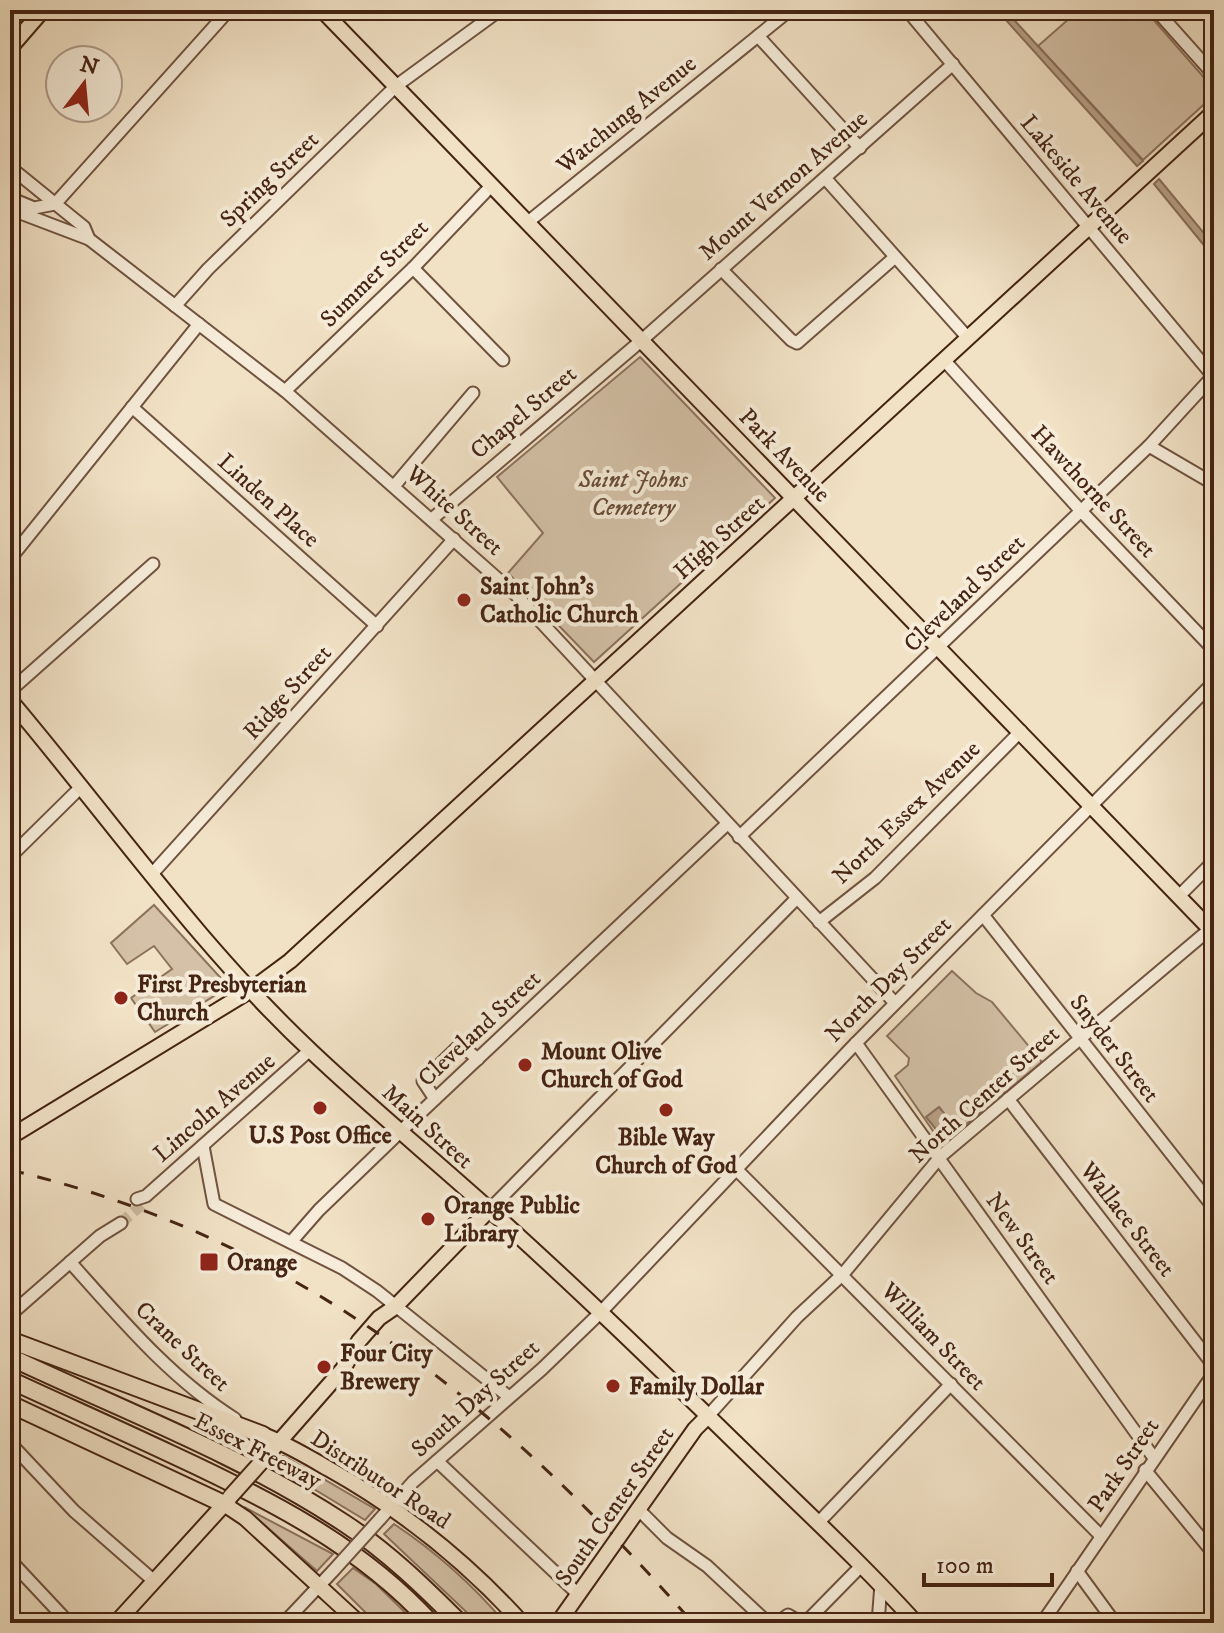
<svg xmlns="http://www.w3.org/2000/svg" width="1224" height="1633" font-family="'IM FELL DW Pica',serif">
<style>
.green{fill:#d4c1a7;stroke:#8c725d;stroke-width:2}
.water{fill:#b7a188;stroke:#896f59;stroke-width:2}
.lines{fill:none;stroke-linecap:round;stroke-linejoin:round}
.minor-tunnel{stroke:#cfbba1;stroke-width:11;stroke-dasharray:11 5.5;stroke-linecap:butt}
.minor-casing{stroke:#705340;stroke-width:15}
.major-casing{stroke:#452413;stroke-width:18}
.highway-casing{stroke:#452413;stroke-width:20}
.minor{stroke:#f6ecd9;stroke-width:11}
.major{stroke:#f1e1c5;stroke-width:14}
.highway{stroke:#f1e1c5;stroke-width:16}
.rail{stroke:#452413;stroke-width:3;stroke-dasharray:14 14;stroke-linecap:butt}
.minor-bridge-casing{stroke:#705340;stroke-width:15;stroke-linecap:butt}
.major-bridge-casing{stroke:#452413;stroke-width:18;stroke-linecap:butt}
.minor-bridge{stroke:#f6ecd9;stroke-width:11}
.major-bridge{stroke:#f1e1c5;stroke-width:14}
.poi-dot{fill:#8f2418;stroke:#f6ecd9;stroke-width:3}
.labels{text-anchor:middle;stroke-width:8;stroke-linejoin:round;paint-order:stroke}
.street-label{font-size:24px;fill:#452413;stroke:#f6ecd9}
.park-label{font-size:24px;font-style:italic;fill:#694b38;stroke:#f6ecd9}
.poi-label{font-size:24px;font-weight:bold;fill:#452413;stroke:#f6ecd9;text-anchor:start}
</style>
<rect width="100%" height="100%" fill="#f1e1c5"/>
<filter id="stains"><feTurbulence type="fractalNoise" baseFrequency=".0025" numOctaves="4"/><feColorMatrix values="0 0 0 0 .2 0 0 0 0 .09 0 0 0 0 .02 0 0 0 .5 -.17"/></filter>
<radialGradient id="worn" r=".72"><stop offset=".6" stop-color="#630" stop-opacity="0"/><stop offset="1" stop-color="#630" stop-opacity=".3"/></radialGradient>
<!-- green -->
<g class="green">
<path d="M1079 10H1145L1214 89 1212 97 1143 160 1038 46Z"/>
<path d="M640 357 775 498 594 662 508 573 543 533 497 477Z"/>
<path d="M154 905 229 987 155 1032 131 998 172 969 154 946 127 964 111 943Z"/>
<path d="M952 971 976 993 992 1002 1042 1062 942 1144 895 1076 908 1065 909 1058 887 1036Z"/>
<path d="M283 1456H284L375 1509 365 1520 276 1466Z"/>
<path d="M244 1507 333 1554 317 1571Z"/>
<path d="M394 1524C436 1552 472 1584 505 1623H478L384 1534Z"/>
<path d="M353 1568 376 1584 416 1623H376L337 1584Z"/>
</g>
<!-- water -->
<g class="water">
<path d="M997 10H1005L1143 161 1137 166Z"/>
<path d="M1159 179 1213 244 1207 249 1154 184Z"/>
<path d="M939 1107 957 1129 944 1139 926 1117Z"/>
</g>
<g class="lines">
<!-- minor-tunnel -->
<path class="minor-tunnel" d="M121 1223 145 1202"/>
<!-- minor casing -->
<g class="minor-casing">
<g id="minor">
<path d="M907 10 1213 376"/>
<path d="M1156 10 1214 75"/>
<path d="M758 36 860 148"/>
<path d="M10 167 84 227 89 239 285 391 516 595 895 1003"/>
<path d="M825 178 968 338"/>
<path d="M10 198 34 208 55 204"/>
<path d="M55 204 229 10"/>
<path d="M10 209 89 239"/>
<path d="M528 222 790 10"/>
<path d="M413 268 503 360"/>
<path d="M721 269 791 340 797 343 895 257"/>
<path d="M175 306 208 269 396 86 500 10"/>
<path d="M944 360 1081 511 1214 650"/>
<path d="M285 391 413 268 492 185"/>
<path d="M132 407 377 626"/>
<path d="M1149 446 1214 484"/>
<path d="M395 485 473 393"/>
<path d="M432 519 642 340 953 64"/>
<path d="M10 559 199 324"/>
<path d="M10 691 153 564"/>
<path d="M739 837 1149 446 1214 375"/>
<path d="M10 857 82 786"/>
<path d="M152 874 454 539"/>
<path d="M1179 896 1214 861"/>
<path d="M983 915 1214 1208"/>
<path d="M819 922 875 878 1021 731"/>
<path d="M856 1043 1154 1458"/>
<path d="M435 1099 423 1081 460 1045 478 1059"/>
<path d="M1008 1099 1214 1366"/>
<path d="M203 1146 214 1204 342 1268 377 1291 509 1397"/>
<path d="M735 1168 1101 1536"/>
<path d="M137 1199 146 1196 310 1050"/>
<path d="M490 1209 797 898"/>
<path d="M291 1242 319 1210 401 1131 727 824"/>
<path d="M70 1262C121 1319 170 1378 235 1419"/>
<path d="M10 1315 100 1236 121 1223"/>
<path d="M708 1416 797 1317 843 1274 941 1156 1210 929"/>
<path d="M10 1443 74 1511 154 1581"/>
<path d="M437 1461 578 1594"/>
<path d="M1145 1470 1214 1554"/>
<path d="M638 1509 667 1538 707 1566 768 1623"/>
<path d="M380 1519 413 1482 542 1369 600 1313 856 1043 1214 682"/>
<path d="M818 1523 951 1384"/>
<path d="M10 1560 69 1623"/>
<path d="M1077 1571 1115 1623"/>
<path d="M284 1623 333 1571"/>
<path d="M777 1623 788 1615 802 1623"/>
<path d="M805 1623 862 1565"/>
<path d="M878 1623 881 1584"/>
<path d="M1042 1623 1214 1373"/>
</g>
</g>
<!-- major casing -->
<g class="major-casing">
<g id="major">
<path d="M322 10 1214 933"/>
<path d="M10 48 43 10"/>
<path d="M10 700C109 817 198 945 311 1051 369 1106 431 1157 491 1211 578 1289 662 1371 746 1453 803 1509 862 1563 916 1623"/>
<path d="M10 1137 251 990 290 961 1214 112"/>
<path d="M263 1435C287 1444 308 1457 329 1469 402 1510 466 1561 522 1623"/>
<path d="M264 1459 343 1369 359 1341 379 1318 395 1307 490 1209"/>
<path d="M224 1504 245 1518 359 1623"/>
<path d="M116 1623 229 1499"/>
<path d="M558 1623 695 1429 708 1416"/>
</g>
</g>
<!-- highway casing -->
<g class="highway-casing">
<g id="highway">
<path d="M10 1340 263 1435"/>
<path d="M10 1357C122 1410 241 1455 344 1523 387 1551 424 1587 460 1623"/>
<path d="M10 1380C64 1405 118 1429 171 1454 266 1498 360 1545 431 1623"/>
<path d="M10 1404 224 1504"/>
</g>
</g>
<!-- minor -->
<use href="#minor" class="minor"/>
<!-- major -->
<use href="#major" class="major"/>
<!-- highway -->
<use href="#highway" class="highway"/>
<!-- rail -->
<path class="rail" d="M10 1170C297 1237 503 1406 693 1623"/>
<!-- minor-bridge casing -->
<g class="minor-bridge-casing">
<path id="minor-bridge" d="M333 1571 380 1519"/>
</g>
<!-- major-bridge casing -->
<g class="major-bridge-casing">
<path id="major-bridge" d="M230 1497 264 1459"/>
</g>
<!-- minor-bridge -->
<use href="#minor-bridge" class="minor-bridge"/>
<!-- major-bridge -->
<use href="#major-bridge" class="major-bridge"/>
</g>
<!-- markers -->
<g class="poi-dot">
<circle cx="464" cy="600" r="8"/>
<circle cx="121" cy="998" r="8"/>
<circle cx="525" cy="1065" r="8"/>
<circle cx="320" cy="1108" r="8"/>
<circle cx="666" cy="1110" r="8"/>
<circle cx="428" cy="1219" r="8"/>
<rect x="199" y="1252" width="20" height="20" rx="4"/>
<circle cx="324" cy="1367" r="8"/>
<circle cx="613" cy="1386" r="8"/>
</g>
<g class="labels">
<!-- street labels -->
<g class="street-label">
<text transform="translate(626 114) rotate(-39)" y="8">Watchung Avenue</text>
<text transform="translate(269 179) rotate(-44)" y="8">Spring Street</text>
<text transform="translate(1077 179) rotate(50)" y="8">Lakeside Avenue</text>
<text transform="translate(783 185) rotate(-41)" y="8">Mount Vernon Avenue</text>
<text transform="translate(374 273) rotate(-45)" y="8">Summer Street</text>
<text transform="translate(523 412) rotate(-40)" y="8">Chapel Street</text>
<text transform="translate(785 455) rotate(46)" y="8">Park Avenue</text>
<text transform="translate(1094 491) rotate(47)" y="8">Hawthorne Street</text>
<text transform="translate(269 500) rotate(42)" y="8">Linden Place</text>
<text transform="translate(455 510) rotate(42)" y="8">White Street</text>
<text transform="translate(719 537) rotate(-42)" y="8">High Street</text>
<text transform="translate(964 593) rotate(-44)" y="8">Cleveland Street</text>
<text transform="translate(287 692) rotate(-48)" y="8">Ridge Street</text>
<text transform="translate(906 812) rotate(-44)" y="8">North Essex Avenue</text>
<text transform="translate(888 979) rotate(-45)" y="8">North Day Street</text>
<text transform="translate(479 1028) rotate(-43)" y="8">Cleveland Street</text>
<text transform="translate(1115 1048) rotate(52)" y="8">Snyder Street</text>
<text transform="translate(984 1094) rotate(-42)" y="8">North Center Street</text>
<text transform="translate(214 1107) rotate(-41)" y="8">Lincoln Avenue</text>
<text transform="translate(428 1126) rotate(42)" y="8">Main Street</text>
<text transform="translate(1128 1219) rotate(52)" y="8">Wallace Street</text>
<text transform="translate(1023 1238) rotate(54)" y="8">New Street</text>
<text transform="translate(934 1336) rotate(46)" y="8">William Street</text>
<text transform="translate(183 1346) rotate(43)" y="8">Crane Street</text>
<text transform="translate(475 1398) rotate(-42)" y="8">South Day Street</text>
<text transform="translate(258 1450) rotate(27)" y="8">Essex Freeway</text>
<text transform="translate(1123 1465) rotate(-56)" y="8">Park Street</text>
<text transform="translate(381 1479) rotate(33)" y="8">Distributor Road</text>
<text transform="translate(614 1506) rotate(-55)" y="8">South Center Street</text>
</g>
<!-- park labels -->
<g class="park-label">
<text x="633" y="487">Saint Johns<tspan x="633" dy="28">Cemetery</tspan></text>
</g>
<!-- poi labels -->
<g class="poi-label">
<text x="480" y="594">Saint John's<tspan x="480" dy="28">Catholic Church</tspan></text>
<text x="137" y="992">First Presbyterian<tspan x="137" dy="28">Church</tspan></text>
<text x="541" y="1059">Mount Olive<tspan x="541" dy="28">Church of God</tspan></text>
<text x="320" y="1143" text-anchor="middle">U.S Post Office</text>
<text x="666" y="1145" text-anchor="middle">Bible Way<tspan x="666" dy="28">Church of God</tspan></text>
<text x="444" y="1213">Orange Public<tspan x="444" dy="28">Library</tspan></text>
<text x="227" y="1270">Orange</text>
<text x="340" y="1361">Four City<tspan x="340" dy="28">Brewery</tspan></text>
<text x="629" y="1394">Family Dollar</text>
</g>
</g>
<!-- margin -->
<rect width="1224" height="1633" fill="none" stroke="#f1e1c5" stroke-width="40"/>
<rect x="12" y="12" width="1200" height="1609" fill="none" stroke="#452413" stroke-width="4"/>
<rect x="20" y="20" width="1184" height="1593" fill="none" stroke="#452413" stroke-width="2"/>
<!-- north arrow -->
<g transform="translate(84 84) rotate(16)"><circle r="38" fill="#f6ecd9" stroke="#af9c8a" stroke-width="2"/>
<path d="M0-6L14 30L0 20L-14 30Z" fill="#8f2418"/>
<text y="-12" font-size="22" font-weight="bold" text-anchor="middle" fill="#452413">N</text>
</g>
<!-- scale -->
<path d="M924 1573v12h128v-12" fill="none" stroke="#452413" stroke-width="4"/>
<text x="936" y="1573" font-size="24" fill="#452413" stroke="#f6ecd9" stroke-width="6" paint-order="stroke">100 m</text>
<rect width="100%" height="100%" filter="url(#stains)"/>
<rect width="100%" height="100%" fill="url(#worn)"/>
</svg>
